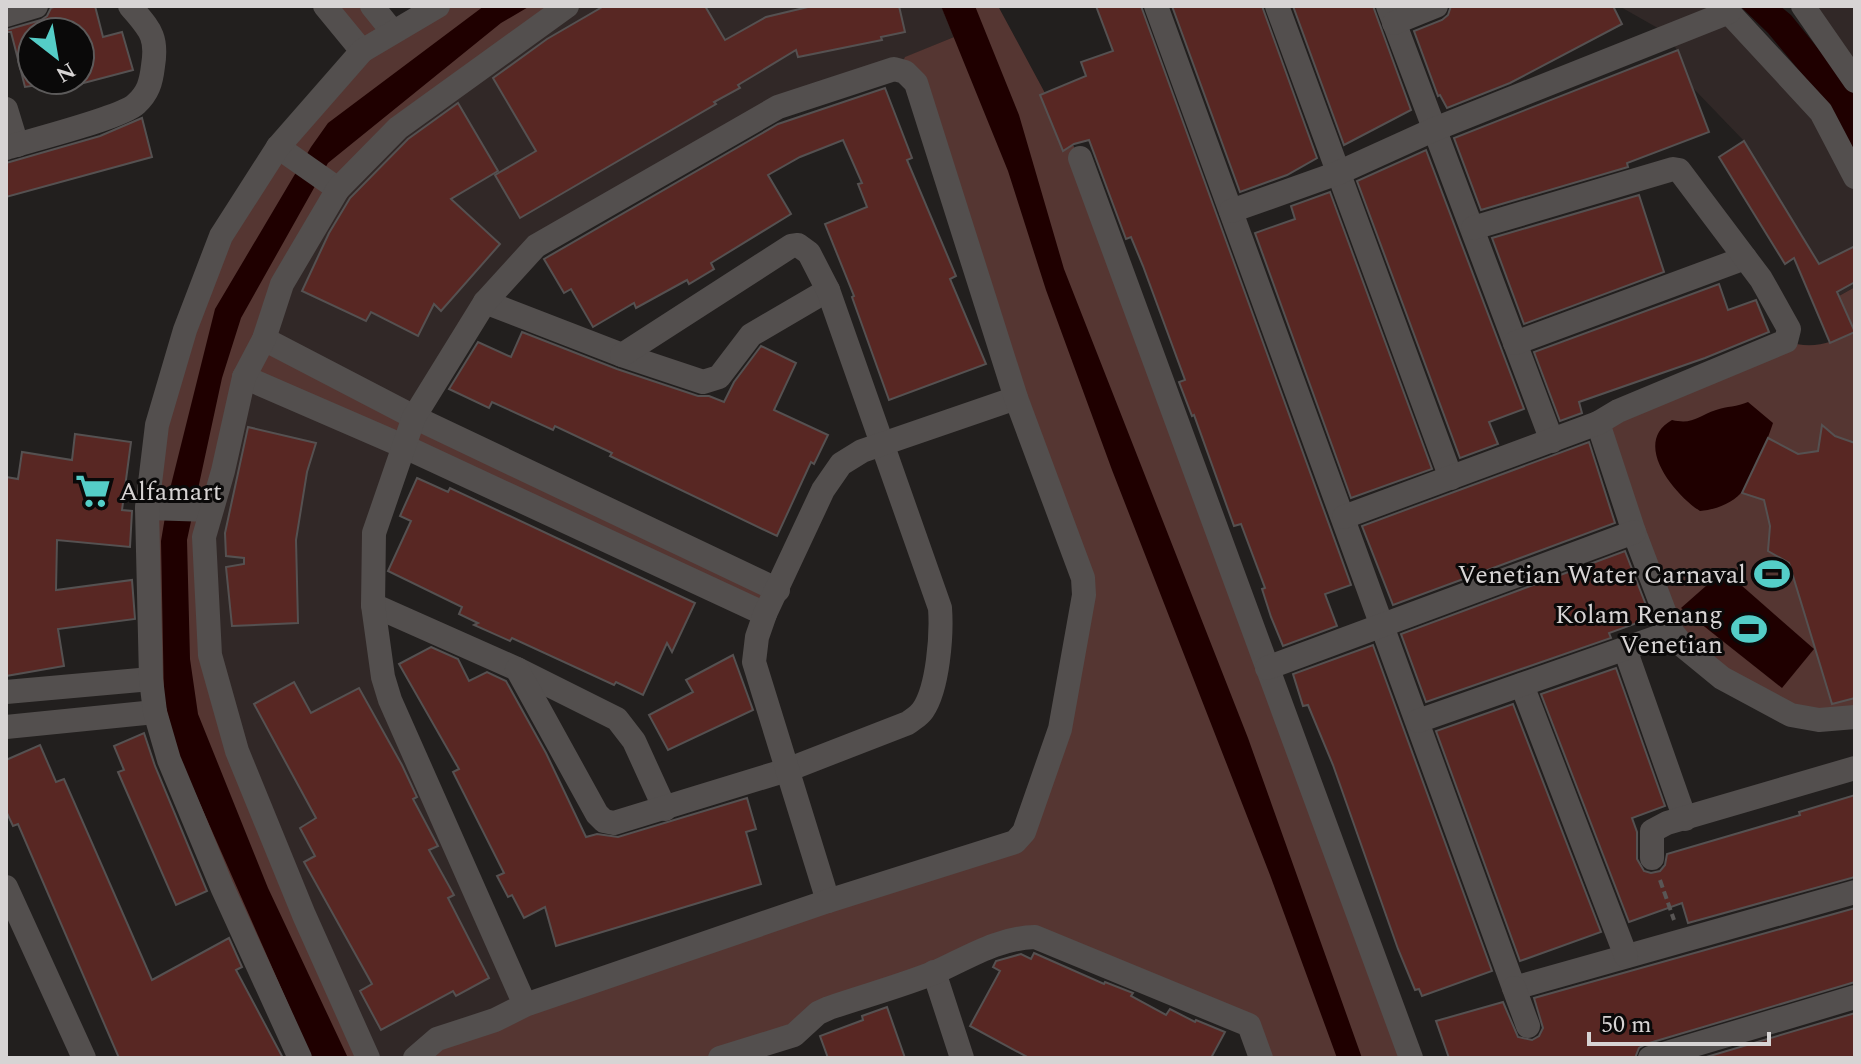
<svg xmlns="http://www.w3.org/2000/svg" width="1861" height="1064" font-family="Spectral,serif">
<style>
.built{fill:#312827}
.green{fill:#553632}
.water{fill:#1f0000}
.building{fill:#582723;stroke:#555151;stroke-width:2}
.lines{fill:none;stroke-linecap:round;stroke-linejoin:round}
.path{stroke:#595655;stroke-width:4;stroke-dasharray:8 4;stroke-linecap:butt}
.street{stroke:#534f4e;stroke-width:24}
.labels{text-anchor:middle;stroke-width:6;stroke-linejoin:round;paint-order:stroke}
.poi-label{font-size:26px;fill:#d7d4d4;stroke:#0a0909;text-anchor:end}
</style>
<rect width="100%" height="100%" fill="#221f1e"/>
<!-- built -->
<g class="built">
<path d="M567 6H941L954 37 906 57 899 70 778 107 536 246 414 417 264 339 338 189Z"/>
<path d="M1619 6H1723L1821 112 1855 177V287L1839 296 1744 141 1693 88 1670 35Z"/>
<path d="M1809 6H1855V81Z"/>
<path d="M244 377 403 446 374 533 390 700 525 1005 415 1058H368L237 751 208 583Z"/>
</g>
<!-- green -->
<g class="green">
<path d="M326 6H371L393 32 438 6H567L338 189 264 339 778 590 765 614 245 377 204 537 210 655 368 1058H300L155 712 150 481 221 236 362 51Z"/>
<path d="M941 6H998L1080 158 1411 1058H1261L1249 1025 1035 937 720 1058H415L437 1039 1020 838 1084 595 899 70 905 57 954 37Z"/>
<path d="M1855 287V716L1819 720 1683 646 1598 423 1786 341C1811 350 1831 343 1854 333L1839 296Z"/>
</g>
<!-- water -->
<g class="water">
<path d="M484 6H530L501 23 328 163 241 318 222 378 187 540 190 659 198 714 268 888 348 1058H312L179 756 164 701 161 541 169 493 215 309 311 147 328 123Z"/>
<path d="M941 6H975L1019 115 1064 269 1248 738 1362 1058H1337L1270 875 1112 470 1046 290 1008 171Z"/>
<path d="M1740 6H1780L1791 15 1845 82 1855 96V153L1822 98 1768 33Z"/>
<path d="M1748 402 1773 423C1768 438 1751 483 1741 493 1731 504 1714 510 1700 511 1675 495 1631 443 1672 420 1693 425 1698 416 1716 410 1727 406 1737 407 1748 402Z"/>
<path d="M1724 570 1814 649 1782 688 1681 608Z"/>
</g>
<!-- building -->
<g class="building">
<path d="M56 6H95L103 37 122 32 133 70 80 84V32H32V86L25 87 11 32H6V30L41 20 47 16 51 8Z"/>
<path d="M604 6H705L725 40 766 17 812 6H899L905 32 881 37 882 40 798 57 796 50 738 85 740 88 714 102 716 104 520 218 495 175 536 151 493 78 547 39Z"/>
<path d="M1096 6H1141L1351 585 1325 594 1337 626 1283 646 1271 617 1262 589 1265 588 1241 524 1234 526 1194 415 1192 416 1179 382 1185 380 1143 266 1131 237 1126 239 1089 140 1074 144 1063 151 1040 95 1086 76 1081 62 1113 51Z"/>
<path d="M1172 6H1262L1317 158 1287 175 1240 192Z"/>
<path d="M1293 6H1373L1411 110 1344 145Z"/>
<path d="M1451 6H1613L1622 24 1510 83 1447 108 1440 95 1438 96 1414 31 1442 20 1448 15Z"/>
<path d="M1678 50 1709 132 1627 163 1628 167 1481 210 1454 138Z"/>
<path d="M885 88 912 158 907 160 956 276 950 279 986 364 889 400 852 297 854 296 825 224 867 207 858 184 862 183 843 140 800 157 768 175 791 214 711 263 714 269 689 284 687 280 636 308 634 303 593 327 571 289 564 293 544 259 778 124Z"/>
<path d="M458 103 498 171 451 199 500 244 441 311 434 304 418 336 371 312 366 321 302 291 329 233 350 198 408 139Z"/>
<path d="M142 118 152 157 6 197V163L100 136Z"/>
<path d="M1744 141 1819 264 1855 246V282L1837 292 1855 332 1830 343 1794 258 1785 264 1719 157Z"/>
<path d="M1426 150 1524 409 1489 422 1498 444 1460 458 1357 181Z"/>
<path d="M1330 192 1432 469 1351 498 1255 233 1295 219 1291 206Z"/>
<path d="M1639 195 1664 272 1524 324 1492 238Z"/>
<path d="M1719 284 1728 310 1756 300 1769 332 1705 358 1579 402 1582 413 1560 421 1534 352Z"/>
<path d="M522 332 617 369 698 396H709L724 402 734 382 761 346 796 363 774 410 828 435 814 464 811 462 777 536 610 456 612 453 555 426 553 430 492 402 489 408 449 389 478 342 511 357Z"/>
<path d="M1822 425 1835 436 1855 443V698L1832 704 1789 563 1768 551 1770 526 1764 500 1742 493 1768 438 1798 454 1818 451Z"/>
<path d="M248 427 316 443 307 472 296 540 298 623 232 626 226 567 244 564V558L226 556 225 533Z"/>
<path d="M75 434 131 442 122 510 132 511 130 547 57 540 56 590 132 580 135 619 58 629 64 666 6 676V477L18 479 22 452 72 460Z"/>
<path d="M1589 442 1615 523 1393 605 1362 526Z"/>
<path d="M417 478 448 492 450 488 695 603 672 652 667 643 643 695 616 682 614 685 512 638 510 641 474 625 478 623 459 614 462 607 388 571 411 521 400 516Z"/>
<path d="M1625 551 1651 618 1609 633 1611 638 1426 702 1401 634Z"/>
<path d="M1373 645 1492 971 1422 996 1419 989 1415 990 1398 949 1333 765 1308 705 1303 706 1293 674Z"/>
<path d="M431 647 458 659 469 681 487 672 506 681 546 753 586 837 597 834 618 837 747 798 756 829 746 832 761 884 556 946 545 907 524 918 512 895 508 897 497 876 504 873 453 772 459 769 399 664Z"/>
<path d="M733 655 753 710 668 750 649 715 693 692 686 680Z"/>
<path d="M1616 668 1665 806 1632 818 1637 832V859L1644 871 1651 873 1660 871 1665 865 1667 854 1800 815 1799 812 1855 795V877L1688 923 1682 903 1629 922 1541 694Z"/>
<path d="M294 682 311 713 359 688 402 765 417 797 413 799 438 846 429 850 454 895 448 898 489 978 456 996 453 991 381 1030 360 991 372 984 304 862 315 856 300 828 316 818 254 704Z"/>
<path d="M1513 704 1601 932 1520 961 1436 731Z"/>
<path d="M144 733 155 766 207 891 176 905 118 772 124 770 114 746Z"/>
<path d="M40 745 56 782 64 779 152 980 229 938 242 967 236 970 283 1058H119L18 824 13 826 6 811V760Z"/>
<path d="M1855 908V982L1646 1044 1639 1048 1635 1058H1449L1436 1021 1503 1002 1518 1037 1532 1040 1539 1036 1543 1028 1534 998Z"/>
<path d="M1034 953 1104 984 1105 982 1133 993 1131 996 1166 1015 1170 1009 1195 1022 1196 1020 1225 1032 1211 1058H1029L970 1026 1000 971 993 967 996 961 1021 954 1031 959Z"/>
<path d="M887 1007 905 1058H828L820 1036 863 1020 862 1016Z"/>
<path d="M1855 1013V1058H1703Z"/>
</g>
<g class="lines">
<!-- path -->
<path class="path" d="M1660 880 1674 920"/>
<!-- street -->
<g class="street">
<path d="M325 6 362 51"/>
<path d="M372 6 393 32"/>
<path d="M1156 6 1514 988 1855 892"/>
<path d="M1277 6 1451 478"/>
<path d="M1388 6 1552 441"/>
<path d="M1723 6 1821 112 1855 177"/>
<path d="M1803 6 1855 81"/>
<path d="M6 15 36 6"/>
<path d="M1394 23 1436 6"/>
<path d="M6 109 17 145"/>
<path d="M278 147 338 189"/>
<path d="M6 148C31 140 121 118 136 104 148 93 151 83 153 66 158 35 149 29 130 6"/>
<path d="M1080 158 1411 1058"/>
<path d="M1231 211 1338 173 1435 129 1729 12"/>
<path d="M485 302 622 355 703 382 719 377 751 335 828 290"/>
<path d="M264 339 414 417 778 590"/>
<path d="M1515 343 1745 258"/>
<path d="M244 377 403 446 765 614"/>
<path d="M1598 423 1634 532 1672 632 1683 646 1722 678 1791 715 1819 720 1855 717"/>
<path d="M147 508 211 510"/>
<path d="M1344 517 1598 423 1618 411 1786 341 1789 329 1761 279 1679 170 1673 169 1473 228"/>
<path d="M373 605 517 669 617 719 634 741 665 809"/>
<path d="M1625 649 1685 819"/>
<path d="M1267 668 1634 532"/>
<path d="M517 669 597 814 604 821 614 823 787 770 908 723C913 719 919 716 923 710 938 688 942 635 940 608L828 290 809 253 798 245 791 246 622 355"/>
<path d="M1522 685 1626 956"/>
<path d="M6 692 151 679"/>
<path d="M1418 721 1672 632"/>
<path d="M6 727 155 712"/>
<path d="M1652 858V831L1667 823 1855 768"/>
<path d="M6 887 84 1058"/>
<path d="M828 901 754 662 757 637 765 614 823 490 841 464 862 451 1016 398"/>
<path d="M934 972 962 1058"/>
<path d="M1514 988 1528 1026"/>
<path d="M300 1058 222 887 169 760 155 712 151 679 147 508 157 425 185 330 221 236 278 147 362 51 438 6"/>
<path d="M368 1058 304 915 237 751 210 655 204 537 223 471 244 377 264 339 282 284 338 189 398 128 567 6"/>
<path d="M415 1058 437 1039 495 1020 525 1005 828 901 1015 842 1024 832 1060 729 1084 595 1083 578 1016 398 916 83 905 72 894 69 778 107 536 246 485 302 414 417 374 533 373 605 383 677 390 700 525 1005"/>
<path d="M720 1058 794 1035 818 1013 829 1008C864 996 901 986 936 972 969 957 998 938 1035 937L1249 1025 1261 1058"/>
<path d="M1650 1058 1855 997"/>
</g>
</g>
<!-- icons -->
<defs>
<g id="supermarket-bare" transform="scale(2.76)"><path d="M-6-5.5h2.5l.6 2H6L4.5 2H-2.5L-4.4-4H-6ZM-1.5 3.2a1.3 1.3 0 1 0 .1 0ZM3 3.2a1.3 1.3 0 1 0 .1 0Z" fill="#54cdc7" stroke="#0a0909" stroke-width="2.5" paint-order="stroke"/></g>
<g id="stadium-bare" transform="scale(2.76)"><path d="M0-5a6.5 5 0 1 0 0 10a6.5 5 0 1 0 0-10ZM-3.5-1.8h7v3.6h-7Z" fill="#54cdc7" stroke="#0a0909" stroke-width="2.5" paint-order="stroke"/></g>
</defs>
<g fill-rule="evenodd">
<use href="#supermarket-bare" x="93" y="491"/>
<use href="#stadium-bare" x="1772" y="574"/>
<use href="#stadium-bare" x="1749" y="629"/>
</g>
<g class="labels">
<!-- poi labels -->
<g class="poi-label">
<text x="119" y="500" text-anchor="start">Alfamart</text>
<text x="1746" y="583">Venetian Water Carnaval</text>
<text x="1723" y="623">Kolam Renang<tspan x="1723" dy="30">Venetian</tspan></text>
</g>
</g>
<!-- border -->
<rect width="1861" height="1064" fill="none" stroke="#d7d4d4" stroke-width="16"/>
<!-- north arrow -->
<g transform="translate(56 56) rotate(149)"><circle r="38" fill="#0a0909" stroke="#5c5a5a" stroke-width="2"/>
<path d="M0-6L14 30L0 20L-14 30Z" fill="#54cdc7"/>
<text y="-12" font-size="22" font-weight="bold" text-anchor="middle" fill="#d7d4d4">N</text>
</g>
<!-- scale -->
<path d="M1589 1032v12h180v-12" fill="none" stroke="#d7d4d4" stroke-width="4"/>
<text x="1601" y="1032" font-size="24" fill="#d7d4d4" stroke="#0a0909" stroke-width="6" paint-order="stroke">50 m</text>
</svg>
